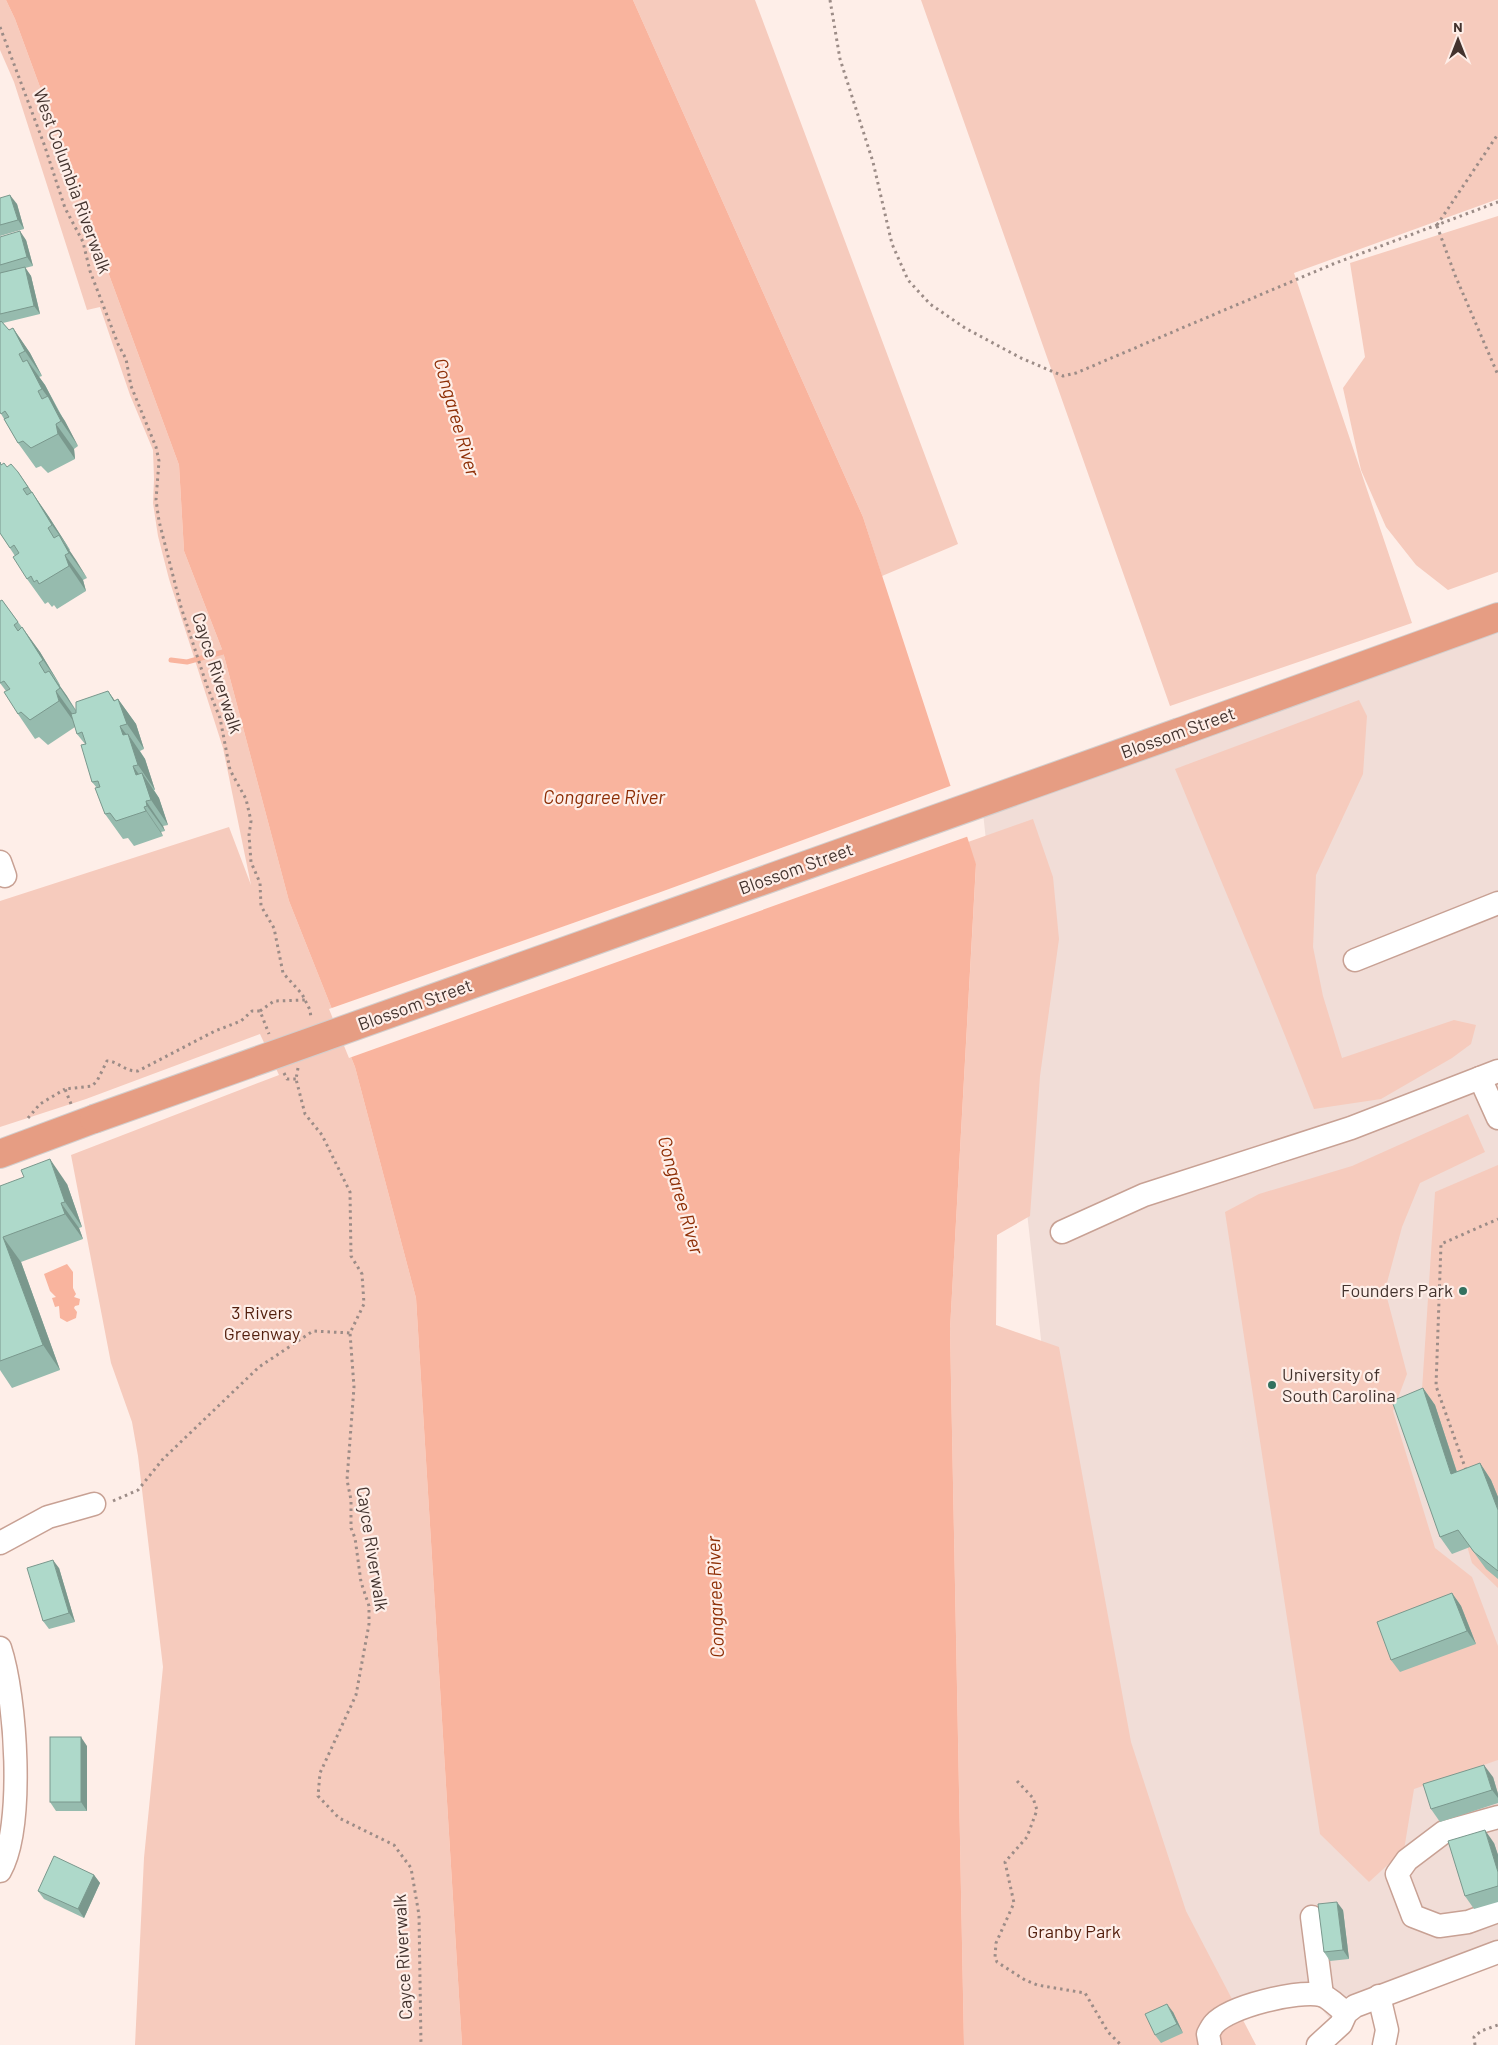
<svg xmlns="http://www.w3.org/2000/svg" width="1498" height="2045" font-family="Barlow,sans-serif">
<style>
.built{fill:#f1ddd7}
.green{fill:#f6cbbd}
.water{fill:#f9b49e}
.pier{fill:#feeee8}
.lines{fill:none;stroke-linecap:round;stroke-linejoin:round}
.stream{stroke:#f9b49e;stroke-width:5}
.minor-casing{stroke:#c8a194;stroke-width:25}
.major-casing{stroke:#d2cecd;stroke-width:30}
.path{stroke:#9c8c87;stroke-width:3;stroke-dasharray:2.5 4;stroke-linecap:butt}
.minor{stroke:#fff;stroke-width:22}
.major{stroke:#e69d83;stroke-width:28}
.major-bridge-casing{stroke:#d2cecd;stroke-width:30;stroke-linecap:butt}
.major-bridge{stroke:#e69d83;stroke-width:28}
.wall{fill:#96bbae}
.shaded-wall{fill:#7a988d}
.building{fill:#aed9ca;stroke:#7a988d}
.poi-dot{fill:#32715f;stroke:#feeee8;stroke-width:2}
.labels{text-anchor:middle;stroke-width:4.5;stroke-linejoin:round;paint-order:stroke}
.street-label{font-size:18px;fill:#43332e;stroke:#feeee8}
.poi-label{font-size:18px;fill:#43332e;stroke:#feeee8;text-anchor:end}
.park-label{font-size:18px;fill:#521e0c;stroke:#feeee8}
.water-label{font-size:19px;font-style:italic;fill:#8e2e05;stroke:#feeee8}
</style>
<rect width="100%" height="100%" fill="#feeee8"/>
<!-- built -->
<path class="built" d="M1498 618V1958L1332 2021 1313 1999 1116 2020 983 813Z"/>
<!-- green -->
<g class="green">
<path d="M0 0H6L15 19 179 465 184 551 223 652 289 901 355 1067 416 1298 462 2045H135L144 1858 163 1667 138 1456 132 1422 111 1363 71 1155 279 1075 260 1034 86 1099 0 1127V901L229 827 251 885 223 748 169 579 158 536 153 503 154 479 153 450 130 395 100 307 87 310 14 82 0 50Z"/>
<path d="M633 0H755L958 544 882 576 863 517Z"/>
<path d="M921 0H1498V199L1294 273 1412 623 1170 706Z"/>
<path d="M1498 216V572L1448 590 1416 565 1386 527 1361 470 1343 388 1365 357 1350 263Z"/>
<path d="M1359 700 1367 716 1363 774 1316 875 1313 947 1323 996 1342 1058 1454 1020 1476 1025 1471 1044 1452 1058 1381 1099 1314 1109C1270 995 1221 882 1175 769Z"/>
<path d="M1033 819 1053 877 1059 939 1040 1076 1030 1216 997 1235 996 1325 1059 1347 1131 1742 1186 1911 1256 2045H964L950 1329 976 865 968 842Z"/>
<path d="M1468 1114 1485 1152 1420 1183 1402 1227 1385 1290 1407 1374 1393 1411 1435 1548 1472 1577 1498 1646V1760L1414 1789 1404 1850 1369 1882 1320 1834 1225 1212 1259 1194 1352 1166Z"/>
<path d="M1498 1165V1588L1472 1563 1422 1390 1435 1192Z"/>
</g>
<!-- water -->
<g class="water">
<path d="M6 0H633L863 517 976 864 950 1329 964 2045H462L416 1298 355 1067 289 901 223 652 184 551 179 465 15 19Z"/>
<path d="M67 1264 73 1272V1288L76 1294 74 1297 80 1299 79 1305 75 1306 74 1308 77 1312 76 1318 67 1322 60 1318 59 1306 55 1307 52 1298 56 1297 50 1291 44 1274Z"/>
</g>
<!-- pier -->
<path class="pier" d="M953 785 969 836 349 1058 329 1009 658 893Z"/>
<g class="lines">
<!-- stream -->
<path class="stream" d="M171 660 187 662 223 652"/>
<!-- minor casing -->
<g class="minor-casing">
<g id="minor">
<path d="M0 862 5 876"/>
<path d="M1355 960 1498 903"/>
<path d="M1480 1078 1498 1118"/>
<path d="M1062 1232 1144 1195 1351 1128 1498 1071"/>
<path d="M0 1543 48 1517 94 1504"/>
<path d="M0 1648C16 1696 25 1827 0 1871"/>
<path d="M1498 1817 1444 1832 1407 1860 1397 1874 1413 1916 1439 1926 1468 1922 1498 1911"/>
<path d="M1312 1917 1322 1995"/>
<path d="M1379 1996 1387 2030 1384 2045"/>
<path d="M1210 2045 1208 2034C1210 2030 1212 2026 1214 2024 1230 2006 1298 1990 1321 1995 1329 1997 1339 2008 1346 2013"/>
<path d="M1318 2045 1341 2024 1346 2013 1355 2006 1498 1952"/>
</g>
</g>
<!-- major casing -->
<g class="major-casing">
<g id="major">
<path d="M1180 732 1498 617"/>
<path d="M0 1154 94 1119"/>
</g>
</g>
<!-- path -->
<g class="path">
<path d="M830 0 840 59 873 162 892 244 908 280 930 304 965 328 1021 358 1063 376 1076 373 1333 264 1498 202"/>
<path d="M0 27 44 144 65 208 83 242 90 271 118 344 126 359 131 386 156 447 159 461 156 500 159 521 181 607 207 686 220 718 230 770 246 799 251 821 249 835 251 862 260 883 261 906 274 928 283 973 302 994 310 1010 311 1018"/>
<path d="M1437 225 1498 134"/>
<path d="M1437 226 1455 275 1498 375"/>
<path d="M260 1011 274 1001 305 1000"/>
<path d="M298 1068 296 1079 305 1114 322 1135 350 1192 351 1256 362 1274 364 1304 350 1333 354 1387 347 1480 351 1500V1528L355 1538 361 1582 369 1606V1624L356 1695 320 1773 318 1796 339 1818 394 1845 411 1868 419 1915 421 2045"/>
<path d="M284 1073 287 1079H296"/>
<path d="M71 1104 65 1089 92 1086 97 1081 107 1061C118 1061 125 1072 138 1071L215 1031 241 1021 252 1011H260L269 1034"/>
<path d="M28 1118 40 1104 65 1089"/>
<path d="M1466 1470 1436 1386 1441 1244 1498 1219"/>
<path d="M113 1501 138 1490 163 1459 259 1367 313 1331 350 1333"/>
<path d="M1017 1781 1033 1798 1037 1810 1027 1837 1005 1862 1014 1903 996 1943 995 1957 997 1962 1025 1980 1037 1985 1085 1993 1108 2032 1121 2045"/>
<path d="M1475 2045 1474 2037 1481 2031 1498 2025"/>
</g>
<!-- minor -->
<use href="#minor" class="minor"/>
<!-- major -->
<use href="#major" class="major"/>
<!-- major-bridge casing -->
<g class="major-bridge-casing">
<path id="major-bridge" d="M94 1119 1180 732"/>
</g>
<!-- major-bridge -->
<use href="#major-bridge" class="major-bridge"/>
</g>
<!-- wall -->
<g class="wall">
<path d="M0 198 17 204 24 229 0 236Z"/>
<path d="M0 237 26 240 33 266 25 268 31 276 40 314 3 323 9 330 13 328 30 353 42 376 39 377 45 385 78 446 74 449 75 459 48 473 41 466 36 468 18 443 0 412Z"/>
<path d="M2 465 18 472 49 517 70 550H69L87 578 83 580 86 591 57 609 54 605 52 607 48 602 45 604 27 579 15 556 0 533Z"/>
<path d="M2 600 40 652 60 685V686L76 710 108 691 115 701 118 699 136 724 144 749 140 751 145 759 155 790H154L159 798 168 825 163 826 165 831 161 832 163 836 134 846 128 838 123 839 105 814 97 788 92 782 85 744 77 734 75 727 48 745 39 737 35 739 18 714 6 691 0 683Z"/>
<path d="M67 1184 82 1227 79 1228 83 1239 21 1262 60 1370 12 1388 0 1370V1186Z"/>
<path d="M1423 1388 1435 1405 1457 1472 1480 1463 1491 1480 1498 1497V1579L1486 1569 1470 1547 1452 1554 1440 1537Z"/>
<path d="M59 1568 75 1622 49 1629 43 1621Z"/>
<path d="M1452 1593 1461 1606 1476 1644 1400 1672 1391 1660Z"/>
<path d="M87 1746V1811H56L50 1802Z"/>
<path d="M1493 1777 1498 1794V1803L1440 1822 1431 1809Z"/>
<path d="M1494 1843 1498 1855V1902L1474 1909 1465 1896Z"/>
<path d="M94 1875 100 1883 84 1918 44 1899 38 1891Z"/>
<path d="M1343 1910 1349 1959 1330 1961 1324 1952Z"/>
<path d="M1173 2012 1183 2033 1161 2043 1155 2035Z"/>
</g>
<!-- shaded-wall -->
<g class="shaded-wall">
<path d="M10 195 17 204 24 229 18 220Z"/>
<path d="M20 231 26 240 33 266 27 257Z"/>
<path d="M25 267 31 276 40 314 34 306Z"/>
<path d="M13 328 30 353 42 376 25 351Z"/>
<path d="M27 360 45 385 60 414 42 389Z"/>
<path d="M48 396 65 421 78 446 61 421Z"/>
<path d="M56 424 74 449 75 459 58 434Z"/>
<path d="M18 472 49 517 70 550 52 525Z"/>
<path d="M59 535 76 560 87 578 69 553Z"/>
<path d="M65 555 83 580 86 591 69 566Z"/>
<path d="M22 627 40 652 60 685 43 660Z"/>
<path d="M49 671 67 696 77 713 60 688Z"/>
<path d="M56 691 74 716 77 726 59 701Z"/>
<path d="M108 691 122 711 118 699 136 724 144 749 127 724Z"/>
<path d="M120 726 130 739 128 734 145 759 155 790 138 765 123 735Z"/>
<path d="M133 766 145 783 142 773 159 798 168 825 151 800 136 775Z"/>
<path d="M146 801 163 826 165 831 147 806Z"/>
<path d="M144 807 161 832 163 836 146 811Z"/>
<path d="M50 1159 67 1184 82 1227 65 1202Z"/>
<path d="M61 1203 79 1228 83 1239 65 1214Z"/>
<path d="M3 1237 21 1262 60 1370 43 1345Z"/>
<path d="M1423 1388 1435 1405 1463 1491 1451 1474Z"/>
<path d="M1480 1463 1491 1480 1498 1497V1510Z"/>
<path d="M53 1560 59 1568 75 1622 69 1613Z"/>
<path d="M1452 1593 1461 1606 1476 1644 1467 1631Z"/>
<path d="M81 1737 87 1746V1811L81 1802Z"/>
<path d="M1484 1765 1493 1777 1498 1794V1798L1492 1790Z"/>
<path d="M1485 1830 1494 1843 1498 1855V1872Z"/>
<path d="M94 1875 100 1883 84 1918 78 1909Z"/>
<path d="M1337 1902 1343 1910 1349 1959 1343 1950Z"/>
<path d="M1167 2004 1173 2012 1183 2033 1177 2024Z"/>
</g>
<!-- building -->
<g class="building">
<path d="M10 195 18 220 0 225V198Z"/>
<path d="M20 231 27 257 0 265V237Z"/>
<path d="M25 267 34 306 0 314V273Z"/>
<path d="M1 321 9 330 13 328 25 351 19 354 23 362 27 360 42 389 38 391 42 399 48 396 61 421 56 424 58 434 31 448 23 441 18 443 4 419 9 417 5 411 1 414 0 412V322Z"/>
<path d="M0 462 1 465 4 463 7 467 11 464 18 472 28 487 23 489 27 495 32 492 52 525 48 528 54 538 59 535 69 553 65 555 69 566 39 584 37 580 34 582 31 576 27 579 13 557 19 553 14 545 10 548 0 533Z"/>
<path d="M2 600 18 622 14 625 18 631 22 627 43 660 39 663 45 673 49 671 60 688 56 691 59 701 30 720 21 712 18 714 4 692 10 689 4 681 0 683V601Z"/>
<path d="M108 691 114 701 118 699 127 724 120 726 123 735 128 734 138 765 133 766 136 775 142 773 151 800 146 801 147 806 144 807 146 811 116 821 110 813 105 814 95 788 100 787 98 781 92 782 81 745 86 744 82 732 77 734 71 714 76 713V702Z"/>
<path d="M50 1159 65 1202 61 1203 65 1214 3 1237 43 1345 0 1361V1186L24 1177 21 1170Z"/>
<path d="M1423 1388 1451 1474 1480 1463 1498 1510V1571L1474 1552 1458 1530 1440 1537 1392 1401Z"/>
<path d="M53 1560 69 1613 43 1621 27 1568Z"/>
<path d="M1452 1593 1467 1631 1391 1660 1377 1622Z"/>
<rect x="50" y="1737" width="31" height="65"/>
<path d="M1484 1765 1492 1790 1431 1809 1423 1784Z"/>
<path d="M1485 1830 1498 1872V1886L1465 1896 1448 1841Z"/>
<path d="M54 1856 94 1875 78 1909 38 1891Z"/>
<path d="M1337 1902 1343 1950 1324 1952 1318 1904Z"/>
<path d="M1167 2004 1177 2024 1155 2035 1145 2014Z"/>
</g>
<!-- markers -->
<g class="poi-dot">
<circle cx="1463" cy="1291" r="5"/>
<circle cx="1272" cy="1385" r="5"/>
</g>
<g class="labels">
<!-- street labels -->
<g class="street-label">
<text transform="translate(72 181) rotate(70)" y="6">West Columbia Riverwalk</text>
<text transform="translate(217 673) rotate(72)" y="6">Cayce Riverwalk</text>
<text transform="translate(1178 733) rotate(-20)" y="6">Blossom Street</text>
<text transform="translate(796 869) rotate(-20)" y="6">Blossom Street</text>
<text transform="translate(415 1005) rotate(-20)" y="6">Blossom Street</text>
<text transform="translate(372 1549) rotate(81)" y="6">Cayce Riverwalk</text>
<text transform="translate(403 1957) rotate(-93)" y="6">Cayce Riverwalk</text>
</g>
<!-- poi labels -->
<g class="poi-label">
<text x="1453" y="1297">Founders Park</text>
<text x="1282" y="1381" text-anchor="start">University of<tspan x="1282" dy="21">South Carolina</tspan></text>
</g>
<!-- park labels -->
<g class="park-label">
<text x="262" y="1319">3 Rivers<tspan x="262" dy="21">Greenway</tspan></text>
<text x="1074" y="1938">Granby Park</text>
</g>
<!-- water labels -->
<g class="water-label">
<text transform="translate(457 417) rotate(74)" y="7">Congaree River</text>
<text x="604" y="804">Congaree River</text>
<text transform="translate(681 1195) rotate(74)" y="7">Congaree River</text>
<text transform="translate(715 1597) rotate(-92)" y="7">Congaree River</text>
</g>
</g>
<!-- north arrow -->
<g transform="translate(1458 40)" stroke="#feeee8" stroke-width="4" paint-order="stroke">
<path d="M0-4L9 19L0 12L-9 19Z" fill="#43332e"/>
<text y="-8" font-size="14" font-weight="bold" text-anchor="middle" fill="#43332e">N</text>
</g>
</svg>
